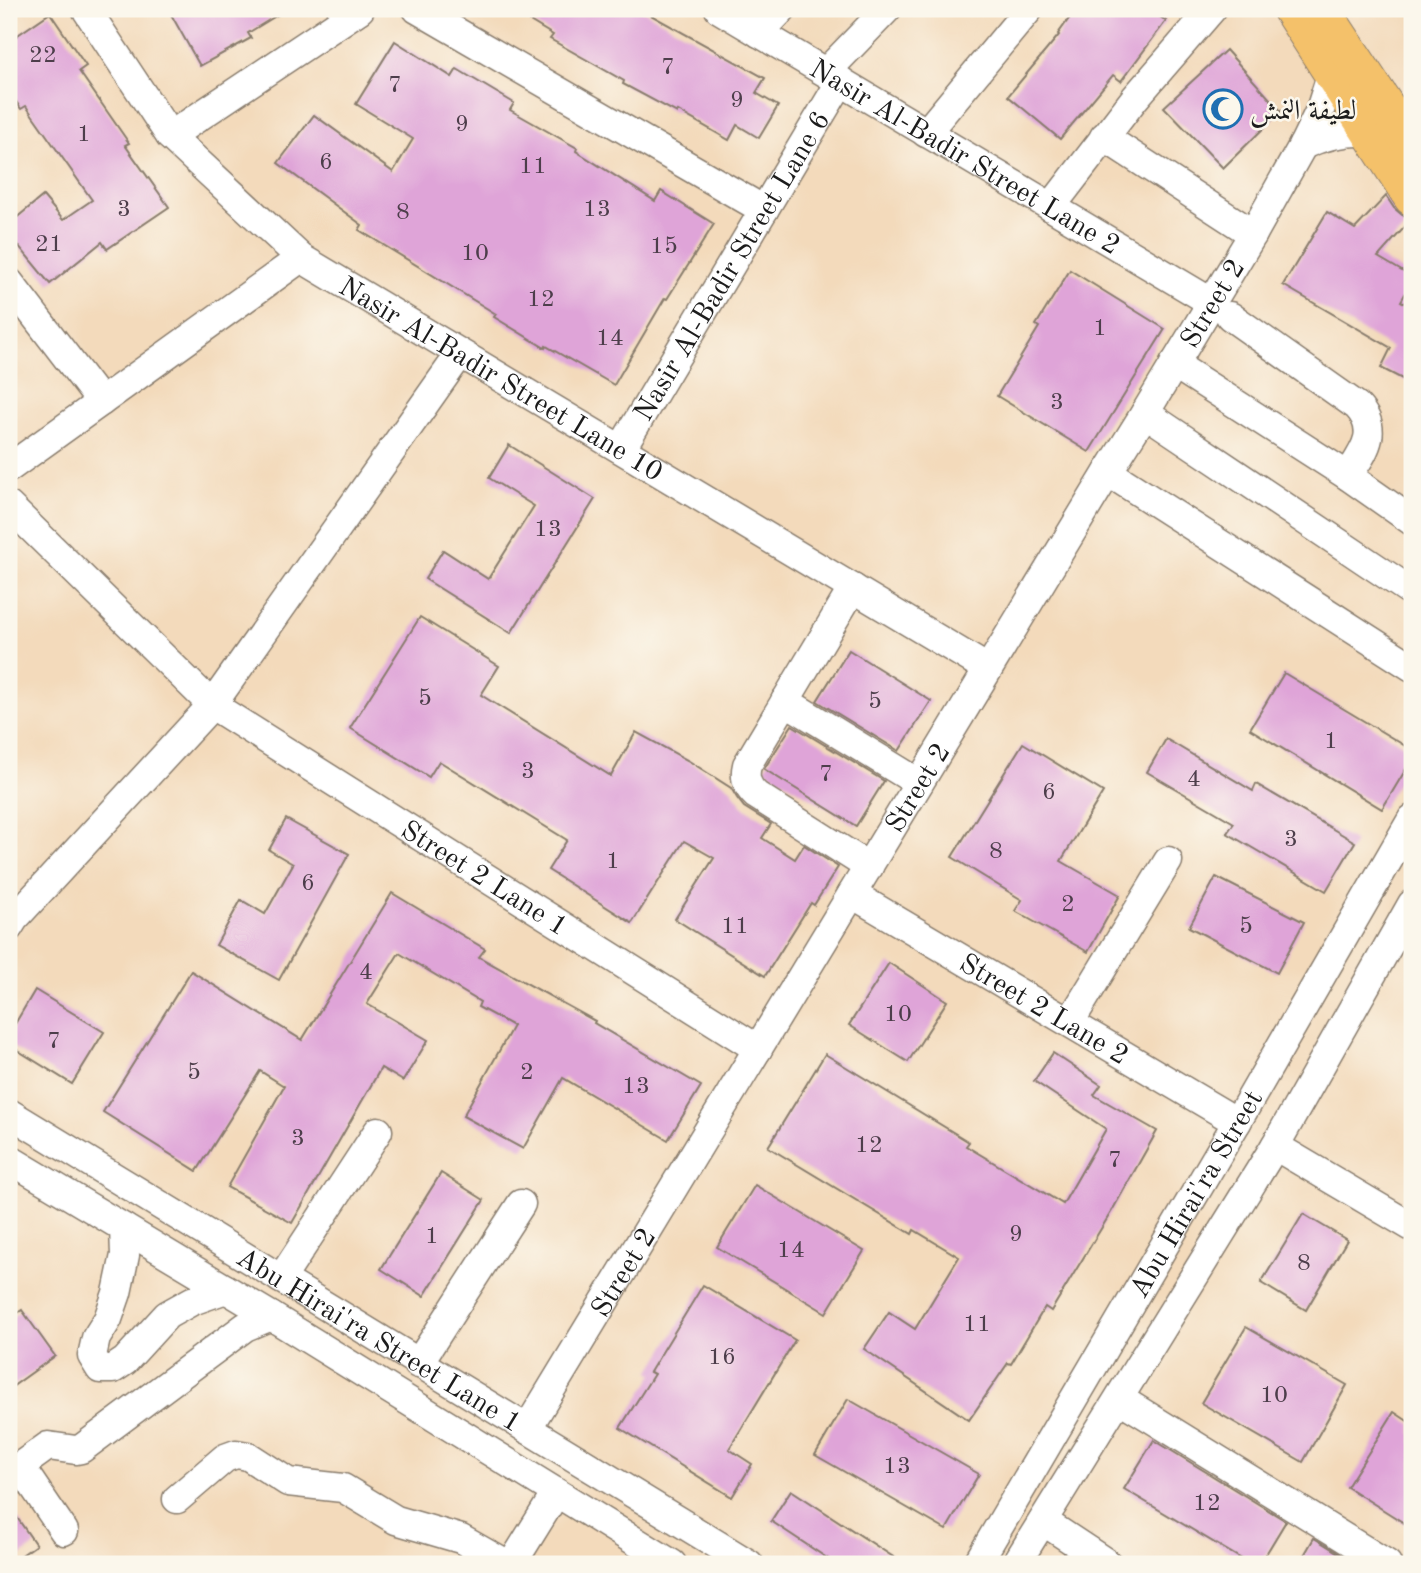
<svg xmlns="http://www.w3.org/2000/svg" width="1421" height="1573" font-family="'Old Standard TT',Amiri,serif">
<style>
.building{fill:#dfa4d8}
.lines{fill:none;stroke-linecap:round;stroke-linejoin:round}
.minor-casing{stroke:#887b6c;stroke-width:31}
.major-casing{stroke:#887b6c;stroke-width:39}
.minor{stroke:#fff;stroke-width:28}
.major{stroke:#f4c16a;stroke-width:37}
.labels{text-anchor:middle;stroke-width:5;stroke-linejoin:round;paint-order:stroke}
.number-label{font-size:24px;fill:#4d3e4b}
.poi-label{font-size:28px;fill:#1c1c1c;stroke:#fbf7ec;text-anchor:start}
.street-label{font-size:28px;fill:#1c1c1c;stroke:#fbf7ec}
</style>
<rect width="100%" height="100%" fill="#fbf7ec"/>
<filter id="ink" filterUnits="userSpaceOnUse"><feTurbulence type="fractalNoise" baseFrequency=".0143" numOctaves="2"/><feDisplacementMap in="SourceGraphic" scale="14" xChannelSelector="R" yChannelSelector="G"/><feConvolveMatrix kernelMatrix="1 2 1 2 8 2 1 2 1" color-interpolation-filters="sRGB"/></filter>
<filter id="wash" filterUnits="userSpaceOnUse"><feTurbulence type="fractalNoise" baseFrequency=".00686" numOctaves="4" result="noise"/><feDisplacementMap in="SourceGraphic" scale="28" xChannelSelector="R" yChannelSelector="G"/><feGaussianBlur stdDeviation="1.57" result="paint"/><feColorMatrix in="noise" values="0 0 0 0 0 0 0 0 0 0 0 0 0 0 0 0 0 1.4 0 .05"/><feComposite in="paint" operator="in"/></filter>
<g filter="url(#wash)">
<rect width="100%" height="100%" fill="#f3dabb"/>
<g id="blocks">
<!-- building -->
<g class="building">
<path d="M168 9H287L248 33 251 38 200 66Z"/>
<path d="M510 9H640L765 78 756 93 778 106 759 138 737 125 729 140 678 111 677 113 623 84 624 81 550 39 553 35Z"/>
<path d="M1076 9H1149L1166 21 1121 81 1113 75 1060 139 1008 96 1059 35 1058 34Z"/>
<path d="M50 13 86 66 79 71 129 143 125 145 169 207 107 249 102 242 50 284 9 234V224L43 196 63 220 92 200 26 106 21 109 9 91V41Z"/>
<path d="M395 41 452 77 457 69 514 103 510 110 577 148 576 151 655 201 661 191 714 224 667 299 665 298 614 385 546 346 545 348 494 317 496 314 359 230 362 225 278 163 314 115 393 172 413 139 356 104Z"/>
<path d="M1226 50 1281 111 1223 168 1164 107Z"/>
<path d="M1386 196 1394 208 1402 215 1412 219 1378 257 1412 277V282L1401 301 1412 307V384L1381 368 1391 348 1283 285 1327 212 1355 229Z"/>
<path d="M1070 270 1165 329 1089 452 997 396 1039 327 1036 325Z"/>
<path d="M509 445 595 499 511 633 425 579 443 550 488 579 534 506 489 478Z"/>
<path d="M420 617 499 666 481 695 611 776 636 732 689 761 731 788 737 798 744 807 771 824 762 838 795 859 804 845 838 867 814 905 811 903 765 976 675 919 714 858 684 841 632 923 548 870 567 840 439 761 429 777 350 728Z"/>
<path d="M849 650 931 701 899 751 817 701Z"/>
<path d="M1284 673 1412 750V759L1382 809 1250 729Z"/>
<path d="M792 725 884 781 856 826 764 769Z"/>
<path d="M1166 739 1253 791 1256 784 1355 842 1326 891 1227 833 1234 823 1147 772Z"/>
<path d="M1023 743 1103 792 1061 861 1120 895 1088 952 1015 911 1022 900 952 857Z"/>
<path d="M286 819 349 854 279 980 216 945 241 900 265 914 293 864 269 850Z"/>
<path d="M1216 877 1304 922 1277 973 1189 927Z"/>
<path d="M392 893 485 949 479 957 595 1021 594 1023 701 1086 668 1140 563 1078 523 1149 463 1116 513 1026 478 1007 480 1002 399 953 367 1004 428 1040 403 1081 381 1068 292 1223 227 1187 284 1086 260 1071 197 1171 103 1112 191 971 302 1040Z"/>
<path d="M889 963 947 1001 908 1062 849 1025Z"/>
<path d="M35 990 104 1032 72 1084 9 1045V1034Z"/>
<path d="M1053 1053 1101 1085 1094 1095 1157 1131 1113 1209 1051 1311 1045 1307 1011 1364 1008 1363 969 1420 864 1349 889 1312 915 1329 959 1257 914 1230 912 1234 768 1147 825 1054 969 1142 966 1146 1063 1204 1106 1129 1034 1081Z"/>
<path d="M441 1173 484 1200 424 1296 381 1269Z"/>
<path d="M755 1185 864 1251 826 1313 717 1247Z"/>
<path d="M1303 1214 1347 1240 1306 1310 1261 1283Z"/>
<path d="M703 1285 795 1340 729 1449 752 1464 732 1497 620 1428 654 1374 650 1372Z"/>
<path d="M22 1310 55 1356 9 1389V1319Z"/>
<path d="M1246 1327 1347 1385 1303 1462 1201 1403Z"/>
<path d="M848 1399 979 1474 946 1530 815 1455Z"/>
<path d="M1394 1412 1412 1424V1528L1347 1487Z"/>
<path d="M1154 1440 1286 1521 1260 1564H1250L1124 1489Z"/>
<path d="M791 1490 904 1564H836L771 1521Z"/>
<path d="M9 1506 36 1545 9 1564Z"/>
<path d="M1314 1538 1356 1564H1299Z"/>
</g>
</g>
</g>
<g filter="url(#ink)">
<use href="#blocks" fill-opacity="0" stroke="#887b6c" stroke-width="2"/>
<g class="lines">
<!-- minor casing -->
<g class="minor-casing">
<g id="minor">
<path id="s1" d="M86 9 170 136 301 258 988 669"/>
<path d="M417 9 764 210"/>
<path id="s2" d="M719 9 1211 302"/>
<path d="M759 33 782 9"/>
<path d="M826 72 887 9"/>
<path d="M926 133 1029 9"/>
<path d="M170 136 360 9"/>
<path d="M1104 137 1253 234"/>
<path d="M1303 145C1325 135 1346 131 1370 132"/>
<path d="M1051 207 1135 98 1212 9"/>
<path d="M9 282 101 402"/>
<path d="M1230 316 1357 406C1381 432 1363 452 1348 476"/>
<path d="M1174 364 1348 476 1412 521"/>
<path d="M1145 413 1412 592"/>
<path id="s3" d="M621 449 841 81"/>
<path d="M9 468 301 258"/>
<path d="M1108 472 1412 667"/>
<path id="s4" d="M9 506 212 705 758 1049"/>
<path d="M853 588 747 765C744 777 746 786 756 795L869 867"/>
<path d="M785 701 919 783"/>
<path id="s5" d="M852 894 1237 1122"/>
<path d="M9 927 14 919 212 705 460 354"/>
<path d="M1070 1022 1168 861"/>
<path id="s6" d="M9 1113 749 1564"/>
<path d="M1275 1146 1412 1227"/>
<path d="M9 1159 271 1316 672 1564"/>
<path d="M124 1228 125 1255 117 1293 108 1319 96 1338 92 1356 100 1369H113L125 1361 167 1315 192 1301 226 1289"/>
<path d="M281 1279 378 1131"/>
<path d="M418 1364 521 1204"/>
<path d="M1120 1399 1387 1564"/>
<path id="s7" d="M527 1429 1108 472 1145 413 1253 234 1303 145 1320 110 1332 73"/>
<path d="M177 1499 225 1458 236 1454 248 1456 288 1482 343 1488 396 1520 461 1539 505 1564"/>
<path d="M1043 1521 1108 1564"/>
<path d="M64 1531 24 1472 22 1467 23 1464 48 1446 76 1450 81 1449 245 1327 271 1316"/>
<path d="M512 1564 556 1493"/>
<path id="s8" d="M977 1564 1237 1122 1412 819"/>
<path d="M1016 1564 1275 1146 1412 904"/>
</g>
</g>
<!-- major casing -->
<g class="major-casing">
<g id="major">
<path d="M1291 9 1412 197"/>
<path d="M1321 9 1412 146"/>
</g>
</g>
<!-- minor -->
<use href="#minor" class="minor"/>
<!-- major -->
<use href="#major" class="major"/>
</g>
</g>
<!-- icons -->
<defs>
<g id="mosque-ring" transform="scale(2.0125)"><circle r="9.5" fill="#fbf7ec" stroke="#1f6fb2" stroke-width="1.5"/><path d="M3.5-4.9A6 6 0 1 0 3.5 4.9A5 5 0 1 1 3.5-4.9Z" fill="#1f6fb2"/></g>
</defs>
<g fill-rule="evenodd">
<use href="#mosque-ring" x="1223" y="109"/>
</g>
<g class="labels">
<!-- number labels -->
<g class="number-label">
<text x="43" y="62">22</text>
<text x="668" y="74">7</text>
<text x="395" y="92">7</text>
<text x="737" y="107">9</text>
<text x="462" y="131">9</text>
<text x="84" y="141">1</text>
<text x="326" y="169">6</text>
<text x="533" y="173">11</text>
<text x="124" y="216">3</text>
<text x="597" y="216">13</text>
<text x="403" y="219">8</text>
<text x="49" y="251">21</text>
<text x="664" y="253">15</text>
<text x="475" y="260">10</text>
<text x="541" y="306">12</text>
<text x="1100" y="335">1</text>
<text x="610" y="345">14</text>
<text x="1057" y="409">3</text>
<text x="548" y="536">13</text>
<text x="425" y="705">5</text>
<text x="875" y="708">5</text>
<text x="1331" y="748">1</text>
<text x="528" y="778">3</text>
<text x="826" y="781">7</text>
<text x="1194" y="786">4</text>
<text x="1049" y="799">6</text>
<text x="1291" y="846">3</text>
<text x="996" y="858">8</text>
<text x="613" y="868">1</text>
<text x="308" y="890">6</text>
<text x="1068" y="911">2</text>
<text x="735" y="933">11</text>
<text x="1246" y="933">5</text>
<text x="366" y="979">4</text>
<text x="898" y="1021">10</text>
<text x="54" y="1048">7</text>
<text x="194" y="1079">5</text>
<text x="527" y="1079">2</text>
<text x="636" y="1093">13</text>
<text x="298" y="1145">3</text>
<text x="869" y="1152">12</text>
<text x="1115" y="1167">7</text>
<text x="1016" y="1241">9</text>
<text x="432" y="1243">1</text>
<text x="791" y="1257">14</text>
<text x="1304" y="1270">8</text>
<text x="977" y="1331">11</text>
<text x="722" y="1364">16</text>
<text x="1274" y="1402">10</text>
<text x="897" y="1473">13</text>
<text x="1207" y="1510">12</text>
</g>
<!-- poi labels -->
<g class="poi-label">
<text x="1250" y="119">لطيفة النمش</text>
</g>
<!-- street labels -->
<g class="street-label">
<text dy="10" stroke="none"><textPath href="#s2" startOffset="287">Nasir Al-Badir Street Lane 2</textPath></text>
<text dy="10" stroke="none"><textPath href="#s3" startOffset="214">Nasir Al-Badir Street Lane 6</textPath></text>
<text dy="10" stroke="none"><textPath href="#s7" startOffset="1318">Street 2</textPath></text>
<text dy="10" stroke="none"><textPath href="#s1" startOffset="565">Nasir Al-Badir Street Lane 10</textPath></text>
<text dy="10" stroke="none"><textPath href="#s7" startOffset="751">Street 2</textPath></text>
<text dy="10" stroke="none"><textPath href="#s4" startOffset="607">Street 2 Lane 1</textPath></text>
<text dy="10" stroke="none"><textPath href="#s5" startOffset="224">Street 2 Lane 2</textPath></text>
<text dy="10" stroke="none"><textPath href="#s8" startOffset="430">Abu Hirai'ra Street</textPath></text>
<text dy="10" stroke="none"><textPath href="#s7" startOffset="184">Street 2</textPath></text>
<text dy="10" stroke="none"><textPath href="#s6" startOffset="434">Abu Hirai'ra Street Lane 1</textPath></text>
</g>
</g>
<!-- margin -->
<rect width="1421" height="1573" fill="none" stroke="#fbf7ec" stroke-width="35"/>
</svg>
